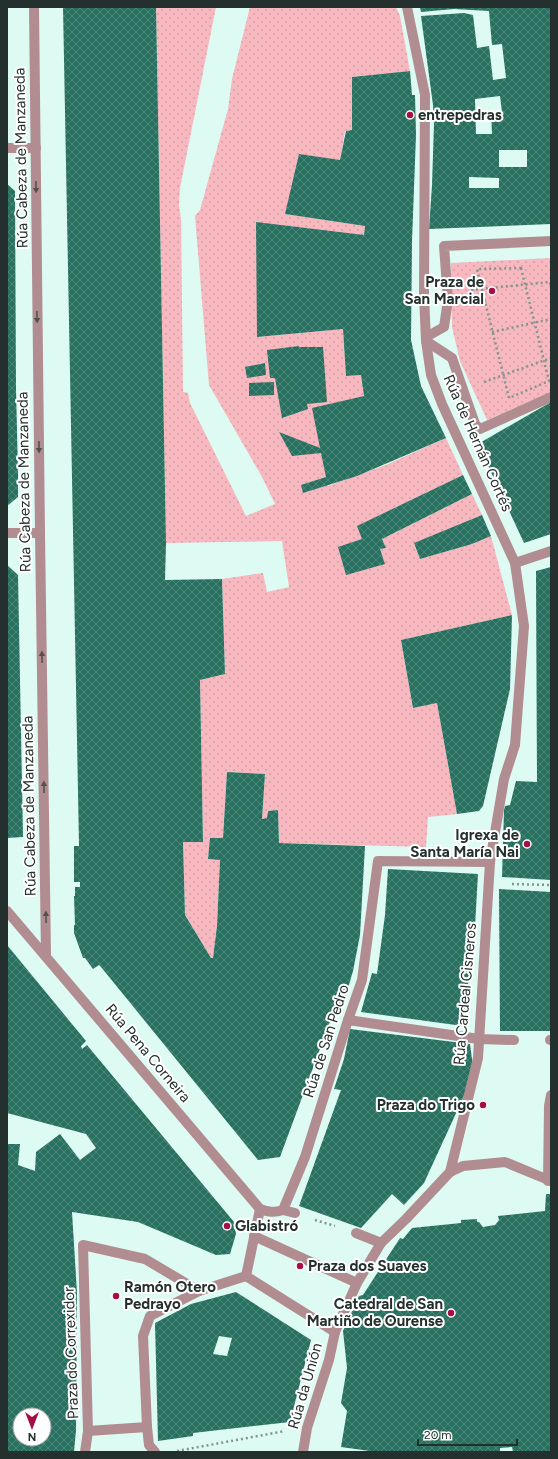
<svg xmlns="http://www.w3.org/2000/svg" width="558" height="1459" font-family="Figtree,sans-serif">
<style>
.grass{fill:url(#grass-dots)}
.building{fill:url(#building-cross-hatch);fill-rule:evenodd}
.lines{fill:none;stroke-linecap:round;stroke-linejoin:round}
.path{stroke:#80958f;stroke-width:2.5;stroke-dasharray:2 3;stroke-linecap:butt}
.street{stroke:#b18d92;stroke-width:10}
.oneway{fill:#555150}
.poi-dot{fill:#a60f44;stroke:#fff;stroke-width:1.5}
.labels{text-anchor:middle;stroke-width:4;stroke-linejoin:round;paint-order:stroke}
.poi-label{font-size:15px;font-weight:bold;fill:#24302d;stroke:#fff;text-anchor:start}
.street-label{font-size:15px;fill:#24302d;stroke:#fff}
</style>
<defs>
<pattern id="grass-dots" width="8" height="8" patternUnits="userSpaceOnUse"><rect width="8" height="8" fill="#f8b8c0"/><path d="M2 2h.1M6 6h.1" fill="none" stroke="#d49ea5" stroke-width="1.8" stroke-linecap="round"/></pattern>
<pattern id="building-cross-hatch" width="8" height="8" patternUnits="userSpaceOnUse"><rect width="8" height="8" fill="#287160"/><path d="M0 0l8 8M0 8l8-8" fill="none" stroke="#4d8578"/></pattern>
</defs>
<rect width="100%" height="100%" fill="#ddfbf2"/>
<!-- grass -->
<g class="grass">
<path d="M156 7H216L180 188 179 205 181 219 183 392 188 393 190 403 246 516 275 504 262 477 209 385 195 216 200 210 228 109 232 79 250 7H396L400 16 410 71 352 77V130L345 131 340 160 285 214 365 226 364 235 257 337 343 329 346 376 361 375 364 396 326 477 328 486 386 465 446 438 463 475 358 526 362 539 385 564 380 549 386 548 382 539 472 494 482 515 414 544 420 559 472 544 491 536 512 615 401 640 413 708 437 703 457 814 428 817 426 847 279 843 278 810 268 811 267 818 262 819 265 774 227 772 223 838H210L208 859 220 860 217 926 213 958H211L185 915 183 842 203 841 200 680 225 674 222 579 263 573 267 592 289 587 282 541 166 543Z"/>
<path d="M551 258V392L487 420 460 361 452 327 451 263Z"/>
</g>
<!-- building -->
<g class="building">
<path d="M63 7H156L166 543 165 580 222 579 225 674 200 680 203 842H183L185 915 211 958H213L217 926 220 860 208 859 210 838H223L227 772 265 774 262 819 267 818 268 811 278 810 279 843 365 846 360 935 353 971 341 1012 334 1011 280 1157 258 1160 101 967 99 965 93 969 85 958H83L74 933V925H75L74 896H75V887H80V882H74V846H79V844Z"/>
<path d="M420 7H551V224L429 229 432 185 434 124 433 105 421 16 464 13 473 15 477 48 489 46 493 80 506 78 502 44 492 45 489 11 454 9 421 12ZM500 96 502 112H491L492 134H476L475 99ZM499 150H527V167H499ZM469 177 499 178V188H469Z"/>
<path d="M410 71 412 95H415L416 135 412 241 411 340 421 386 446 438 357 476 303 493 301 485 326 477 321 453 292 456 279 432 320 448 312 408 364 396 361 375 346 376 343 329 257 337 256 222 364 235 365 226 285 214 299 154 340 160 346 131 352 130V77Z"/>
<path d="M7 184 15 191 16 389 18 474V497L7 506Z"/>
<path d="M299 346V347H323L327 402 307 404 308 409 282 418 275 378H270L267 350Z"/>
<path d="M265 363 266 375 247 378 245 367Z"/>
<path d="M274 382V395L249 396V383Z"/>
<path d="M551 402V534L524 543 478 444Z"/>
<path d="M463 475 472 494 382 539 386 548 380 549 385 564 346 575 338 547 362 539 357 526Z"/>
<path d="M482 515 491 536 472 544 420 559 414 543Z"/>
<path d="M7 565 18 575 23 837 7 838Z"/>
<path d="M551 567V880L502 877 504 810 505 806 510 805 516 781 537 782 536 571Z"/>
<path d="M512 615 510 689 483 806 479 811 457 814 437 703 413 708 401 640Z"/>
<path d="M388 869 478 874 475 926 463 1026 361 1012 372 973 377 974 385 915Z"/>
<path d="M499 889 551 892V1031H500Z"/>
<path d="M7 945 86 1041 81 1046 82 1049 87 1045 234 1222 236 1234 230 1254 216 1255 138 1222 72 1212 77 1293 76 1430 74 1452H7V1144H20L18 1165 35 1171 36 1152 60 1134 80 1160 96 1148 86 1134 7 1113ZM20 1415H44V1439H20Z"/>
<path d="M350 1029 470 1044 474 1074 424 1183 404 1205 392 1194 361 1228 299 1206 341 1090 334 1089 344 1059Z"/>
<path d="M546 1194H551V1451L513 1452 512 1447 500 1448V1452H418L410 1451 409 1452H377L341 1447 347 1411 341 1403 347 1368 343 1331 359 1296 363 1295 400 1238 403 1239 412 1228 461 1223V1220L477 1219V1222H479L483 1227 495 1225 499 1220 498 1216 545 1211Z"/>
<path d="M236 1292 311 1340 290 1422 193 1433V1436L158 1441 155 1323 191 1304ZM219 1336 232 1338 227 1356 213 1354Z"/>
</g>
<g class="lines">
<!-- path -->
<g class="path">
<path d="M521 268 549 381 509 398 477 269Z"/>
<path d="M471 290 550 282 551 288"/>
<path d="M492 332 551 319"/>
<path d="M484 382 551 358"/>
<path d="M512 884 551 885"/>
<path d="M315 1220 335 1226"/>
<path d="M177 1451 285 1431"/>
</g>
<!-- street -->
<g class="street">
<path d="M34 7 40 533 46 956"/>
<path d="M7 148H36"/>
<path d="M426 337 444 327 448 300 444 246 551 241"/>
<path d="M426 341 452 358 475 424 480 429 551 397"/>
<path d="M7 533H40"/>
<path d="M515 563 551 551"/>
<path d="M7 911 260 1209C268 1212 274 1213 283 1210L305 1157 348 1020 362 980 378 861 490 862"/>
<path d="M348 1020 479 1039 514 1040"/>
<path d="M550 1040H551"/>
<path d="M450 1172 463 1166 505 1162 551 1181"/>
<path d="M548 1181 549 1106 551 1095"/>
<path d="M260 1209 246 1276 335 1332"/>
<path d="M283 1210 295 1213"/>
<path d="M356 1233 381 1243"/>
<path d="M254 1236 357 1283"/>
<path d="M147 1427 149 1445 155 1452"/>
<path d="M88 1431 147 1427 143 1336 150 1316 199 1291"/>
<path d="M85 1452 88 1431 83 1245 145 1259 199 1291 246 1276"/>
<path d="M303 1452 307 1428 329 1360 335 1332 357 1283 381 1243 406 1219 450 1172 478 1058 490 862 504 779 515 745 524 626 515 563 442 404 431 375 426 341 424 295 425 95 407 7"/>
</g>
</g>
<!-- one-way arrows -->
<defs><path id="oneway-solid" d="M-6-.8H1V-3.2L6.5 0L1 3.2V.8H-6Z"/></defs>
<g class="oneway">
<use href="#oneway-solid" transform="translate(36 187) rotate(89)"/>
<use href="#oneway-solid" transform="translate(37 317) rotate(89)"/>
<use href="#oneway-solid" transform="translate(39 447) rotate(89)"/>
<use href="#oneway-solid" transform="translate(42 657) rotate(-91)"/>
<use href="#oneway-solid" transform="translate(44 787) rotate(-91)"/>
<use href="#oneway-solid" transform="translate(46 917) rotate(-91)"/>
</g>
<!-- markers -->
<g class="poi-dot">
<circle cx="410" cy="115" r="4"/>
<circle cx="492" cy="291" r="4"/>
<circle cx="527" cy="844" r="4"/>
<circle cx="483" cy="1105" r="4"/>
<circle cx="227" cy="1226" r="4"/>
<circle cx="300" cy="1266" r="4"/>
<circle cx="116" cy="1296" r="4"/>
<circle cx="451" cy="1313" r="4"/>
</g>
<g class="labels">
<!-- poi labels -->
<g class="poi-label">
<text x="418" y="120">entrepedras</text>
<text x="484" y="287" text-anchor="end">Praza de<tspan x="484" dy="17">San Marcial</tspan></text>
<text x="519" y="840" text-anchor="end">Igrexa de<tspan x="519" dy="17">Santa María Nai</tspan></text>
<text x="475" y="1110" text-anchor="end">Praza do Trigo</text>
<text x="235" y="1231">Glabistró</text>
<text x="308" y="1271">Praza dos Suaves</text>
<text x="124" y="1292">Ramón Otero<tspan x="124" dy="17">Pedrayo</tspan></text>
<text x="443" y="1309" text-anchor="end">Catedral de San<tspan x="443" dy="17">Martiño de Ourense</tspan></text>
</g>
<!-- street labels -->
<g class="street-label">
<text transform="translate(21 158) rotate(-91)" y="5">Rúa Cabeza de Manzaneda</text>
<text transform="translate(478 443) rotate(66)" y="5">Rúa de Hernán Cortés</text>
<text transform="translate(24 482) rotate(-91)" y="5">Rúa Cabeza de Manzaneda</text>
<text transform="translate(29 806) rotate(-91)" y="5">Rúa Cabeza de Manzaneda</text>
<text transform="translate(465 994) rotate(-85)" y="5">Rúa Cardeal Cisneros</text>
<text transform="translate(326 1041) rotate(-72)" y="5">Rúa de San Pedro</text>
<text transform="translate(148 1053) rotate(50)" y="5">Rúa Pena Corneira</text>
<text transform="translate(71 1353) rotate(-92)" y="5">Praza do Correxidor</text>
<text transform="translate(305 1386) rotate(-74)" y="5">Rúa da Unión</text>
</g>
</g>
<!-- border -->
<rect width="558" height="1459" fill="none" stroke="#24302d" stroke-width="16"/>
<!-- north arrow -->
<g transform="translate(32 1427) rotate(180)"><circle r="19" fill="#ffffff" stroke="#a7acab"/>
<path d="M0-3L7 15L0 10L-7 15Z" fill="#a60f44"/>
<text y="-6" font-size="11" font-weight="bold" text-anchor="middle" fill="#24302d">N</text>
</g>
<!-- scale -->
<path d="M418 1439v6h99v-6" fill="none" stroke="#24302d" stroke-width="2"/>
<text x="424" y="1439" font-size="12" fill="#24302d" stroke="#ffffff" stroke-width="3" paint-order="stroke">20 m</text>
</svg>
